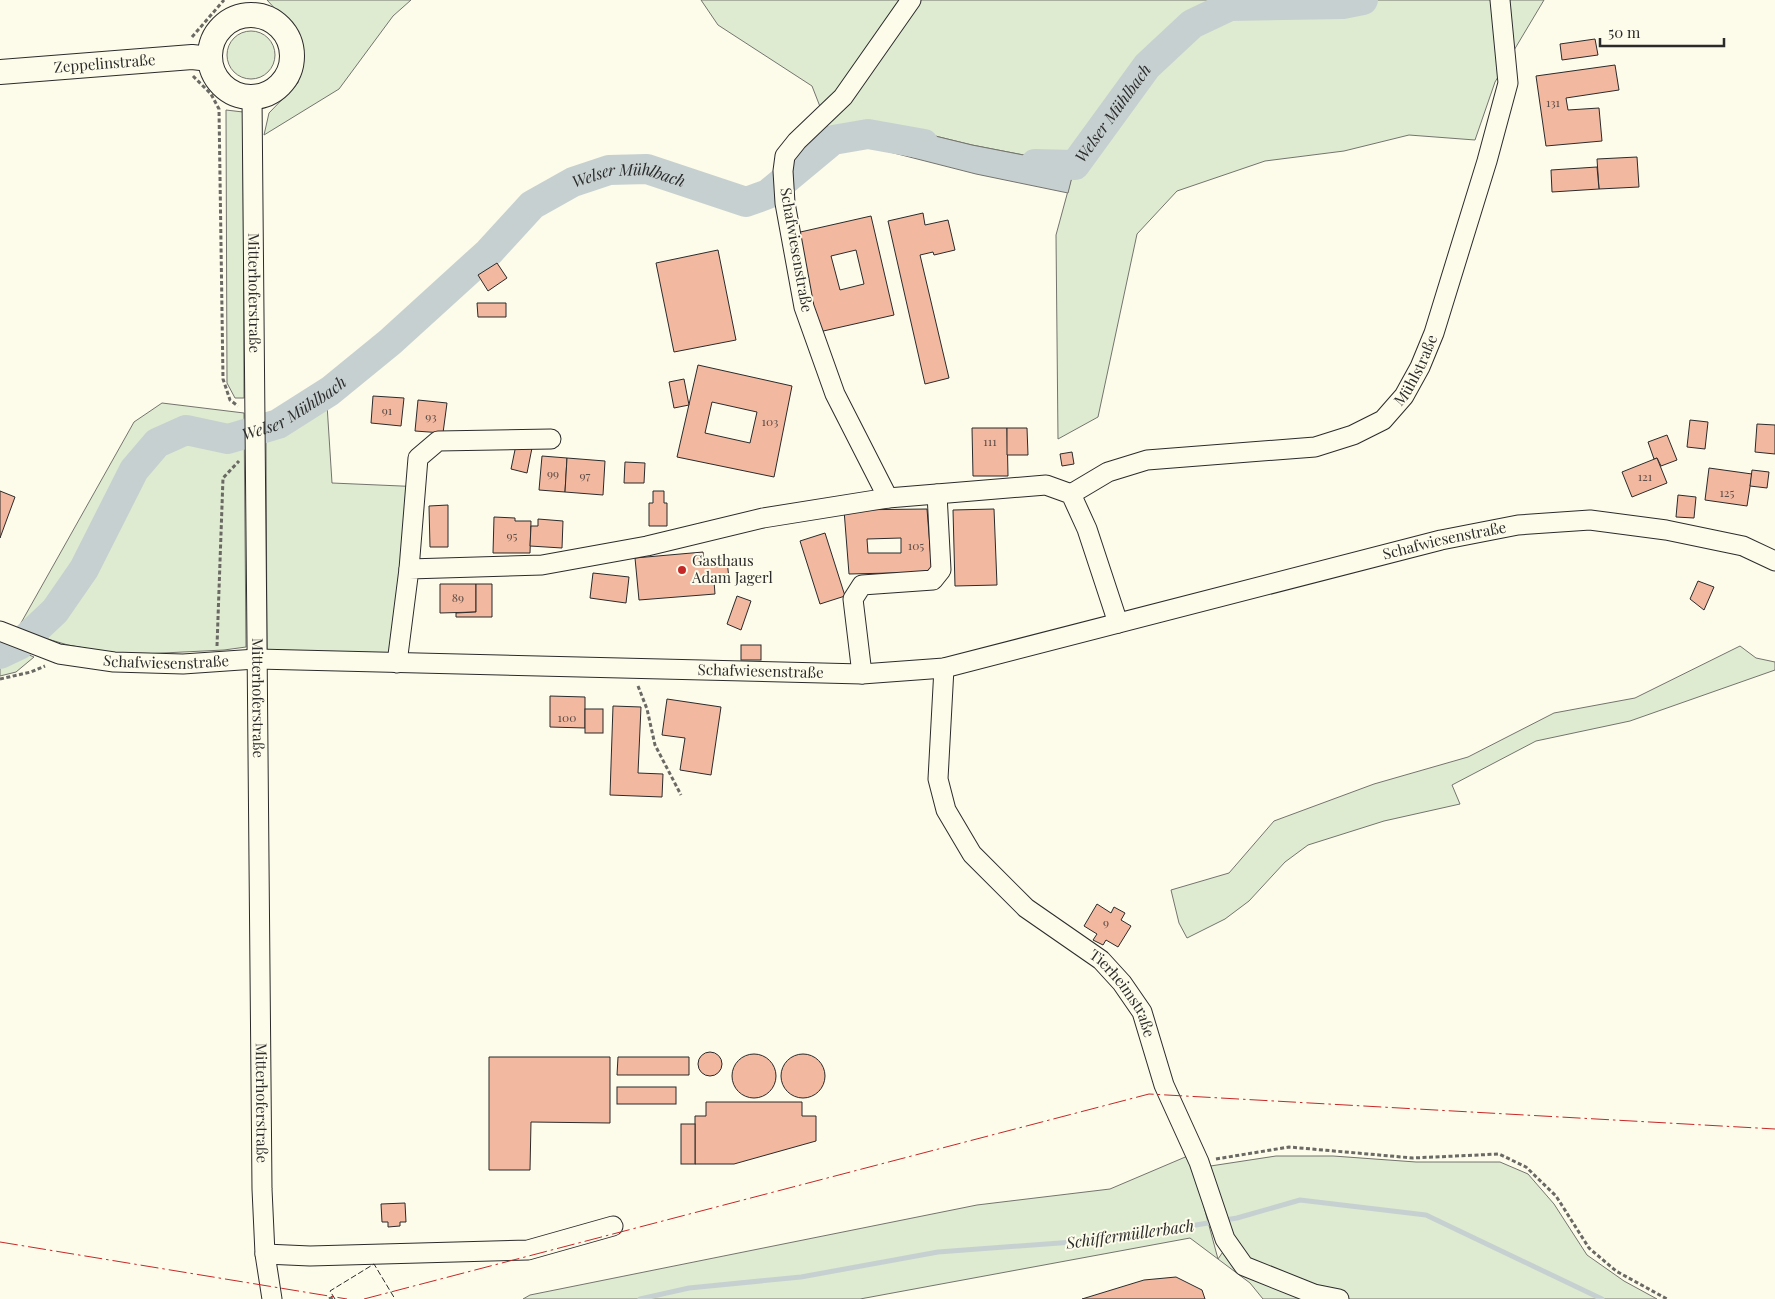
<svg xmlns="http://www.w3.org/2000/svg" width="1775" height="1299" font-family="'Playfair Display',serif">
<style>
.green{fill:#deebd1;stroke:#74746e}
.water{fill:#c7d0d0;stroke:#74746e}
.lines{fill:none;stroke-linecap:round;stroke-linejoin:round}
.stream{stroke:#c7d0d0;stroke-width:5}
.river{stroke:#c7d0d0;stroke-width:30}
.building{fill:#f2b8a0;stroke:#2b2b2b;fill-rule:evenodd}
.minor-casing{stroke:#2b2b2b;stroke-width:21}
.major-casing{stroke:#2b2b2b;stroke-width:26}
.path{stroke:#6a6964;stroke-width:3;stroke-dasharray:4 2.5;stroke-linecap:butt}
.minor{stroke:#fdfbea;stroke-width:19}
.major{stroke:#fdfbea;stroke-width:24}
.fence{stroke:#2b2b2b;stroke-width:1;stroke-dasharray:6 2.5;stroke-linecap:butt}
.power{stroke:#c62828;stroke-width:1;stroke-dasharray:18 4 2.5 4;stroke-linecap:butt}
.poi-dot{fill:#c62828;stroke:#fdfbea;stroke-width:2}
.labels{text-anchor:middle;stroke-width:4;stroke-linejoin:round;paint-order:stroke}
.number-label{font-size:12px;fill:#5d4e48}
.street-label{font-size:15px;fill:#2b2b2b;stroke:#fdfbea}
.poi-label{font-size:15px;fill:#2b2b2b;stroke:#fdfbea;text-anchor:start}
.water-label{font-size:16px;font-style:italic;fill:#2b2b2b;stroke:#fdfbea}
</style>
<rect width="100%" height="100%" fill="#fdfbea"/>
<!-- green -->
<g class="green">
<path d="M267 0H411L393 16 339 89 264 135 269 113 298 83 303 51 292 27Z"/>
<path d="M701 0H1333L1345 8 1368 0H1544L1495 82 1475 140 1409 135 1344 151 1265 161 1177 191 1137 234 1098 417 1058 439 1056 235 1075 165 972 145 886 124 833 140 812 86 718 25Z"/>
<circle cx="251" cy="55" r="24"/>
<path d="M226 110 243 112 244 398H235L227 383Z"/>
<path d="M326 389 332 483 424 487 407 653 267 651 266 439Z"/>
<path d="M162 403 244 413 246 647 224 650 122 655 68 645 17 630 134 422Z"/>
<path d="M1740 646 1756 658 1775 662V670L1630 721 1536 741 1452 785 1460 804 1384 821 1308 845 1285 862 1249 901 1225 919 1187 938 1179 923 1171 890 1229 873 1274 821 1374 784 1468 757 1554 713 1635 698Z"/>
<path d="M17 650 34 657 16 672 0 676V666Z"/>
<path d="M1190 1155 1218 1259 1229 1243 1204 1167 1276 1156H1333L1416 1162H1500L1528 1174 1554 1204 1587 1255 1624 1281 1657 1299H1263L1250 1283 1190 1238 860 1299H523L530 1295 977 1205 1110 1189Z"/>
</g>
<!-- water -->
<g class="water">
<path d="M886 124 972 145 1075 165 1068 193 976 174 882 150Z"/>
<path d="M2 643 17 650 0 666V645Z"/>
</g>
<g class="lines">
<!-- stream -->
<path class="stream" d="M640 1299 689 1288 801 1277 938 1252 1114 1239 1237 1218 1300 1200 1426 1215 1602 1299"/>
<!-- river -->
<g class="river">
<path id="s1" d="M1035 164 1075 165 1147 66 1192 24 1230 6 1343 4 1363 0"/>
<path id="s2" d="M0 654 19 645 55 611 84 569 134 470 157 443 186 430 228 439 278 424 330 391 390 342 489 252 532 205 573 182 609 170 647 169 746 202 768 194 833 140 868 134 924 144"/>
</g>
</g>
<!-- building -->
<g class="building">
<path d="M1595 39 1598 55 1562 60 1560 44Z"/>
<path d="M1615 65 1619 90 1566 98 1568 110 1599 108 1602 141 1546 146 1536 76Z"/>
<path d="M1637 157 1639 187 1599 189 1597 159Z"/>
<path d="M1597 167 1599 189 1552 192 1551 170Z"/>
<path d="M923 213 925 225 948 220 955 250 934 255 933 252 920 255 949 378 925 384 888 221Z"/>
<path d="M871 216 894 315 819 332 796 233ZM856 250 864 284 840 290 831 256Z"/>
<path d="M718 250 736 340 674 352 656 263Z"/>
<path d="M497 263 507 278 488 291 478 275Z"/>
<path d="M477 303H506V317H478Z"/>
<path d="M698 365 792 386 774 477 677 457ZM712 402 757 412 750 443 705 433Z"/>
<path d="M684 379 689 405 674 408 669 382Z"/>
<path d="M373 396 404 398 401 426 371 423Z"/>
<path d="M418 400 447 403 443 433 415 431Z"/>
<path d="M1690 420 1708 422 1705 449 1687 447Z"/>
<path d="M1757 424 1775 425V454L1755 452Z"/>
<path d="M972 428H1007L1008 476H973Z"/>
<path d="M1007 428H1027L1028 455H1007Z"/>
<path d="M1667 435 1677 460 1661 466 1657 458 1654 459 1648 442Z"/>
<path d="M516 445 532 448 527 473 511 469Z"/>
<path d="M1072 452 1074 464 1062 466 1060 454Z"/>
<path d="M542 456 567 458 565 492 539 490Z"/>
<path d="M567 458 605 461 603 495 565 492Z"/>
<path d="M1657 458 1667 483 1632 497 1622 472Z"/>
<path d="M625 462 645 463 644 483H624Z"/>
<path d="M1709 468 1752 474 1747 506 1705 500Z"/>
<path d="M1752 470 1769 472 1767 488 1750 486Z"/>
<path d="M0 491 15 497 0 538Z"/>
<path d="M653 491H664V503H667V526H649V503H653Z"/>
<path d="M1678 495 1696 497 1694 518 1676 517Z"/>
<path d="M448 505V547H430L429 506Z"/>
<path d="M927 509 932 572 849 574 844 510ZM901 538V553H868L867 539Z"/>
<path d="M994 509 997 585 955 586 953 510Z"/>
<path d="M494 517 515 518V521H531L530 553H493Z"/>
<path d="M538 519 563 521 562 548 530 546 531 526H538Z"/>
<path d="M825 533 845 596 820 604 800 541Z"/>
<path d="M703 552 704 562 727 560 729 579 714 581 715 594 639 600 635 558Z"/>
<path d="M593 573 629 577 626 603 590 598Z"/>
<path d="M1698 581 1714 587 1704 610 1690 599Z"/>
<path d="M440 584H476V612L440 613Z"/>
<path d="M476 584H492V617H456V613L476 612Z"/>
<path d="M737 596 751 601 741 630 727 624Z"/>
<rect x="741" y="645" width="20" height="15"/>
<path d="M550 696 585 697V728L550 727Z"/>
<path d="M667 699 721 707 711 775 680 770 685 738 662 735Z"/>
<path d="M613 706 641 707 638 773 663 774 662 797 610 795Z"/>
<rect x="585" y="709" width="18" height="24"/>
<path d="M1097 904 1111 913 1114 907 1125 913 1121 920 1131 926 1118 947 1106 940 1103 945 1093 940 1097 934 1084 926Z"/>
<circle cx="710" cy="1064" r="12"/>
<circle cx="754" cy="1076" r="22"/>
<circle cx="803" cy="1076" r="22"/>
<path d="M489 1057H610V1123L531 1122 530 1170H489Z"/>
<path d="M618 1057H689V1075H617Z"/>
<rect x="617" y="1087" width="59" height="17"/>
<path d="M706 1102H802V1116H816V1141L734 1164H695V1116H706Z"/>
<rect x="681" y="1124" width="14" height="40"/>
<path d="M405 1203 406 1222H400V1226L388 1227V1222H382L381 1204Z"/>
<path d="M1176 1277 1202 1290 1205 1299H1082L1144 1280Z"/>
</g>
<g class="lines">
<!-- minor casing -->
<g class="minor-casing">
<g id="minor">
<path id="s3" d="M252 97 262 1189 265 1254 272 1299"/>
<path id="s4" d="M1071 494 1108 472 1147 460 1315 447 1353 435 1383 420 1404 396 1420 367 1434 333 1487 161 1508 83 1500 0"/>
<path d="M888 498 835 394 804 307 785 203 783 171 785 156 797 141 843 97 911 0"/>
<path d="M409 569 418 458 438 441 551 439"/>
<path id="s5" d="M0 631 59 654 114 662 183 664 257 659 862 674 944 668 1441 540 1518 525 1590 520 1666 530 1743 546 1775 561"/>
<path d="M397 663 409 569 542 565 647 546 763 518 888 498 1046 485 1071 494 1087 529 1118 623"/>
<path id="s6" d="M944 668 938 779 946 810 972 854 1026 908 1101 960 1122 983 1142 1012 1164 1085 1199 1162 1225 1239 1244 1266 1314 1294 1339 1299"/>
<path d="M862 674 853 599 862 585 933 580 941 570 937 494"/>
<path d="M265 1254 310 1256 528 1250 613 1226"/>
</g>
</g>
<!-- major casing -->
<g class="major-casing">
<g id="major">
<circle cx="251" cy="56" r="41"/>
<path id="s7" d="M0 72 192 57 210 59"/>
</g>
</g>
<!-- path -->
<g class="path">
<path d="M192 37 224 0"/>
<path d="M193 76 211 94 219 109 223 379 230 400 238 406"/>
<path d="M217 646 223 478 239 461"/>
<path d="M0 679 31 672 45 666"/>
<path d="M638 686 647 709 655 745 681 795"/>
<path d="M1216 1159 1289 1147 1413 1158 1499 1154 1526 1167 1556 1196 1589 1248 1616 1271 1667 1299"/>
<path d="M329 1299 334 1297"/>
</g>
<!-- minor -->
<use href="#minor" class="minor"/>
<!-- major -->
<use href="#major" class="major"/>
<!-- fence -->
<path class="fence" d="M335 1299 330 1291 374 1264 395 1299"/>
<!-- power -->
<g class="power">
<path d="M0 1242 347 1299"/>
<path d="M364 1299 1149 1094 1775 1129"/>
</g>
</g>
<!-- markers -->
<circle class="poi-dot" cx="682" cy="570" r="5"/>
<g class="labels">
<!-- number labels -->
<g class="number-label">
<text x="1553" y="107">131</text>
<text x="387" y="415">91</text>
<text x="431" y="421">93</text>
<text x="770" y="426">103</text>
<text x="990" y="446">111</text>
<text x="553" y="478">99</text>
<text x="585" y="480">97</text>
<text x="1645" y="481">121</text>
<text x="1727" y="497">125</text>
<text x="512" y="540">95</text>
<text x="916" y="550">105</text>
<text x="458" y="602">89</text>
<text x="567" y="722">100</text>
<text x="1106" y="927">9</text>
</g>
<!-- street labels -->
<g class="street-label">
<text dy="5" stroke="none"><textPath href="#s7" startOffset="105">Zeppelinstraße</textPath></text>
<text transform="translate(796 250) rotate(80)" y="5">Schafwiesenstraße</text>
<text dy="5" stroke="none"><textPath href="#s3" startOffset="196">Mitterhoferstraße</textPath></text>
<text dy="5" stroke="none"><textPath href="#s4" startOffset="386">Mühlstraße</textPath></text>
<text dy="5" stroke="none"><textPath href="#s5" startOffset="1466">Schafwiesenstraße</textPath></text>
<text dy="5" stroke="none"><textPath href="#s5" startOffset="171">Schafwiesenstraße</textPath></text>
<text dy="5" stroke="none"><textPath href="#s5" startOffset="766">Schafwiesenstraße</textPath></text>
<text dy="5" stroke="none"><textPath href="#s3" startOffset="601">Mitterhoferstraße</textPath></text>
<text dy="5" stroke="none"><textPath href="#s6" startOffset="402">Tierheimstraße</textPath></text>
<text dy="5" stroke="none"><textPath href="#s3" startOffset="1006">Mitterhoferstraße</textPath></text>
</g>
<!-- poi labels -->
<g class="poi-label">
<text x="692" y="566">Gasthaus<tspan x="692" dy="17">Adam Jagerl</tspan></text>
</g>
<!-- water labels -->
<g class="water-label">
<text dy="6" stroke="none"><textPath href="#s1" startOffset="104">Welser Mühlbach</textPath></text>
<text dy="6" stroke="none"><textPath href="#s2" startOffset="836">Welser Mühlbach</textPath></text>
<text dy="6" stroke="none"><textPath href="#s2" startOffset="416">Welser Mühlbach</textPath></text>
<text transform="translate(1130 1234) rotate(-8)" y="6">Schiffermüllerbach</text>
</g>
</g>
<!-- scale -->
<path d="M1600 38v8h124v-8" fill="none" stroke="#2b2b2b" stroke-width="2.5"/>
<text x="1608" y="38" font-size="15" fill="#2b2b2b" stroke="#fdfbea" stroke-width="4" paint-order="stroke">50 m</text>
</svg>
